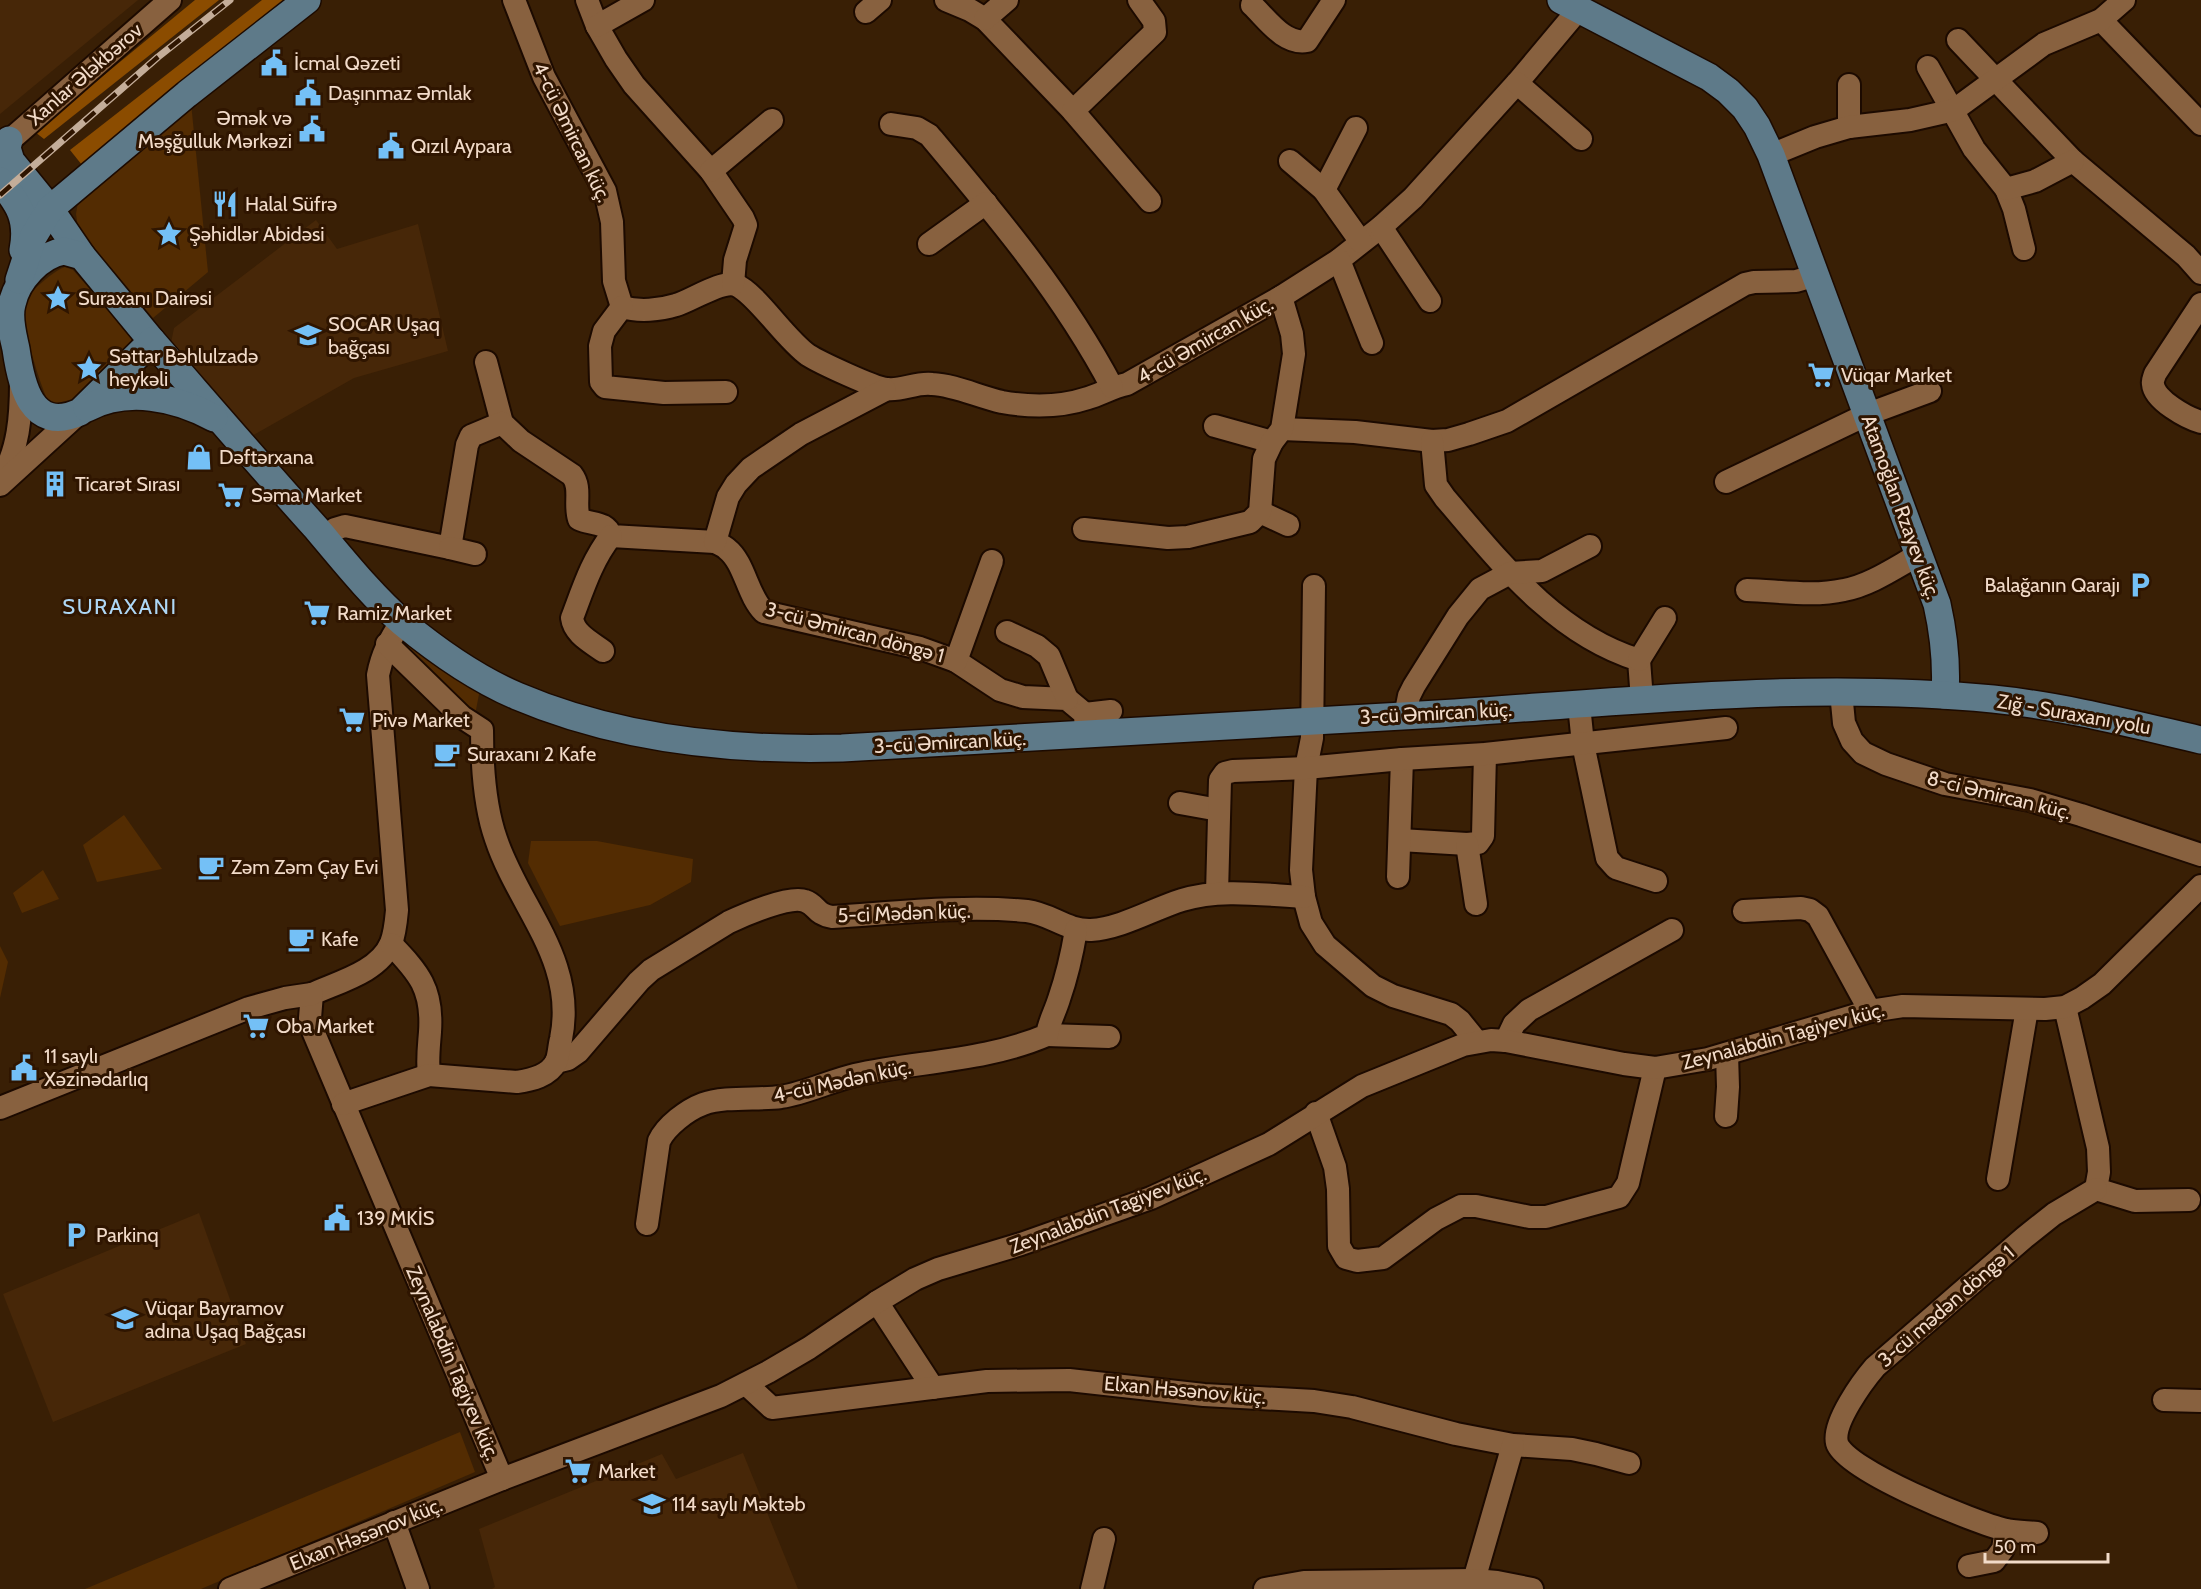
<svg xmlns="http://www.w3.org/2000/svg" width="2201" height="1589" font-family="Cabin,sans-serif">
<style>
.built{fill:#472708}
.green{fill:#532c02}
.forest{fill:#8b4c00}
.lines{fill:none;stroke-linecap:round;stroke-linejoin:round}
.minor-casing{stroke:#1c0a00;stroke-width:26}
.major-casing{stroke:#1c0a00;stroke-width:30}
.minor{stroke:#88613f;stroke-width:22}
.major{stroke:#5e7a89;stroke-width:27}
.rail-casing{stroke:#c4ad99;stroke-width:7}
.rail{stroke:#2f1500;stroke-width:4.5;stroke-dasharray:14;stroke-linecap:butt}
.labels{text-anchor:middle;stroke-width:6;stroke-linejoin:round;paint-order:stroke}
.poi-label{font-size:20px;fill:#f2dbc9;stroke:#2f1500;text-anchor:start}
.street-label{font-size:20px;fill:#f2dbc9;stroke:#2f1500}
.quarter-label{font-size:22px;letter-spacing:1.5px;fill:#aed7f5;stroke:#2f1500}
</style>
<rect width="100%" height="100%" fill="#391f05"/>
<!-- built -->
<g class="built">
<path d="M0 0H138L0 114Z"/>
<path d="M316 220 337 249 418 224 448 351 354 378 250 437 171 343 174 328Z"/>
<path d="M199 1213 246 1344 53 1422 3 1294Z"/>
<path d="M743 1453 798 1589H492L495 1587 479 1529 662 1454 676 1479Z"/>
</g>
<!-- green -->
<g class="green">
<path d="M191 103 208 272 153 318 78 228 76 214 79 196Z"/>
<path d="M65 267 73 270 131 336V346L69 404 62 407 48 401C40 385 18 316 26 300 31 290 55 270 65 267Z"/>
<path d="M414 641 480 689 475 715 404 650Z"/>
<path d="M124 815 162 869 97 882 83 845Z"/>
<path d="M531 841H597L693 859 691 882 650 905 560 926 528 863Z"/>
<path d="M43 870 59 899 22 913 13 893Z"/>
<path d="M0 946 8 962 0 998Z"/>
<path d="M460 1432 475 1472 201 1589H85Z"/>
</g>
<!-- forest -->
<g class="forest">
<path d="M195 0H219L44 139 35 132Z"/>
<path d="M262 0H292L82 165 70 150Z"/>
</g>
<g class="lines">
<!-- minor casing -->
<g class="minor-casing">
<g id="minor">
<path d="M514 0 544 77 605 191 612 222 614 281 622 307C639 312 660 310 676 305 691 301 721 280 736 285 756 293 785 339 808 355 819 362 874 388 887 389 902 391 916 382 932 384 955 385 979 397 1002 402 1030 407 1061 407 1088 398 1101 394 1113 387 1127 384L1281 297 1339 260 1381 227 1413 198 1517 83 1579 9"/>
<path d="M587 0 597 26 616 59 634 85 711 171 743 218 746 225 735 260 733 284"/>
<path d="M946 0 970 10 985 19 1073 111 1150 201"/>
<path d="M1252 5C1267 19 1284 45 1307 41L1334 0"/>
<path d="M866 12 880 0"/>
<path d="M985 19 1007 0"/>
<path d="M2101 20 2201 124"/>
<path d="M597 26 643 0"/>
<path d="M1958 40 2073 161 2186 256 2201 273"/>
<path d="M1928 67 1974 149 2006 189 2014 209 2024 249"/>
<path d="M1517 83 1581 139"/>
<path d="M1849 85V127"/>
<path d="M1073 111 1155 32 1154 21 1139 0"/>
<path d="M891 124 917 128 929 135C997 216 1063 294 1112 387"/>
<path d="M1356 128 1324 190 1361 242"/>
<path d="M0 149 170 0"/>
<path d="M1771 155 1815 137 1849 127 1910 120 1954 110 2044 44 2101 20 2124 0"/>
<path d="M1290 161 1324 190"/>
<path d="M711 171 772 120"/>
<path d="M2006 189 2035 181 2073 161"/>
<path d="M1381 227 1430 301"/>
<path d="M929 244 986 203"/>
<path d="M1339 260 1372 343"/>
<path d="M2201 304 2155 374C2154 378 2152 381 2153 384 2154 400 2187 418 2201 422"/>
<path d="M622 307 604 331 600 346 601 382 605 387 664 393 726 392"/>
<path d="M486 362 502 423"/>
<path d="M1215 426 1272 442"/>
<path d="M1282 429 1355 432 1432 441 1448 440 1469 434 1507 421 1745 284 1754 282 1796 281 1817 275"/>
<path d="M1432 441 1436 485 1445 498C1500 562 1555 634 1639 660L1642 700"/>
<path d="M0 479C19 452 21 414 21 382"/>
<path d="M1726 482 1868 414 1930 391"/>
<path d="M0 485 80 412"/>
<path d="M1260 512 1288 525"/>
<path d="M1084 529 1168 538 1188 537 1250 522 1260 512 1264 459 1272 442 1282 429 1294 354 1292 334 1281 297"/>
<path d="M324 538 335 529 345 526 450 548 467 445 471 436 502 423 521 441 572 475C582 488 574 504 579 519 592 525 606 521 611 536L715 542C719 544 724 546 727 549 745 563 747 595 764 612L920 648 956 661 1000 690 1023 697 1067 699 1085 714 1086 733"/>
<path d="M715 542 728 497 736 484 751 468 801 434 885 390"/>
<path d="M450 548 475 554"/>
<path d="M1314 586 1312 738 1306 768 1301 870 1304 897 1311 923 1325 945 1373 986 1393 996 1451 1014 1460 1021 1477 1042"/>
<path d="M1747 590C1779 591 1813 597 1844 590 1871 585 1896 567 1920 554"/>
<path d="M402 621C390 639 382 654 378 675L397 910C396 921 395 933 391 943 379 972 338 982 312 994L310 1018 313 1031 502 1479"/>
<path d="M1007 632 1037 646 1049 656 1067 699"/>
<path d="M603 651C591 642 574 634 572 618 583 589 592 560 611 536"/>
<path d="M1639 660 1665 618"/>
<path d="M956 661 992 561"/>
<path d="M1841 692 1844 723 1852 741 1863 753 1886 764 1945 784 2030 800 2081 815 2201 855"/>
<path d="M1579 705 1583 744 1607 858 1616 868 1656 881"/>
<path d="M1085 714 1111 711"/>
<path d="M1405 716 1409 696 1414 686 1458 616 1480 589 1510 573 1542 571 1590 546"/>
<path d="M1180 803 1219 810"/>
<path d="M1400 840 1467 844 1478 843 1483 836 1485 754"/>
<path d="M1467 844 1476 904"/>
<path d="M1398 877 1402 759"/>
<path d="M1217 893 1220 780 1225 773 1233 771 1306 768 1402 759 1485 754 1726 728"/>
<path d="M1744 911 1801 908 1810 910 1818 916 1870 1011"/>
<path d="M391 944C419 973 433 989 430 1032 429 1046 427 1060 429 1075"/>
<path d="M2065 1007 2098 1148 2099 1172 2096 1189 2135 1201 2189 1200"/>
<path d="M1047 1035 1109 1037"/>
<path d="M1506 1041 1514 1024 1529 1010 1672 930"/>
<path d="M556 1062 568 1059 578 1052 639 981 651 970 729 922C744 915 790 895 805 901 817 905 815 914 832 917 896 913 962 905 1027 911 1051 914 1067 931 1091 930 1122 928 1153 909 1182 900 1221 888 1264 895 1304 897"/>
<path d="M343 1104 429 1075 517 1082C531 1080 549 1076 556 1062 559 1056 559 1046 561 1039 577 960 519 908 496 839 484 805 482 765 482 730L462 717 387 644"/>
<path d="M0 1108 249 1008 285 998 312 994"/>
<path d="M1316 1113 1335 1167 1338 1189 1339 1246 1346 1258 1357 1261 1383 1258 1436 1219 1461 1206H1476L1530 1217H1546L1619 1197 1628 1183 1655 1068"/>
<path d="M1726 1116 1728 1087 1727 1054"/>
<path d="M1998 1179 2027 1009"/>
<path d="M647 1224 659 1141C666 1126 687 1110 703 1104 725 1096 757 1100 781 1097 806 1093 830 1081 855 1075 919 1061 987 1061 1047 1035 1049 1022 1055 1012 1059 999 1067 976 1072 954 1076 930"/>
<path d="M877 1302 933 1388"/>
<path d="M746 1384 772 1408 987 1381 1069 1380 1204 1395 1314 1401 1352 1407 1456 1434 1513 1445 1572 1449 1596 1454 1629 1463"/>
<path d="M2164 1400 2201 1401"/>
<path d="M394 1522 418 1589"/>
<path d="M2037 1533C2027 1532 2016 1532 2006 1530 1976 1523 1844 1470 1837 1443 1832 1423 1863 1381 1875 1367L2025 1237 2054 1214 2096 1189"/>
<path d="M1969 1566 1994 1561 2003 1549 2006 1530"/>
<path d="M1474 1580 1513 1445"/>
<path d="M230 1589 502 1479 721 1396 768 1372 809 1348 877 1302 915 1279 938 1269 1021 1244 1151 1198 1269 1144 1362 1086 1463 1045 1491 1040 1506 1041 1624 1064 1655 1068 1708 1059 1870 1011 1903 1006 2045 1009 2065 1007 2082 998 2102 984 2201 886"/>
<path d="M1092 1589 1104 1539"/>
<path d="M1265 1589 1304 1582 1474 1580 1497 1582 1532 1589"/>
</g>
</g>
<!-- major casing -->
<g class="major-casing">
<g id="major">
<path d="M1561 0 1709 77 1728 91 1745 108 1757 126 1771 155 1937 604C1944 635 1947 663 1945 695"/>
<path d="M9 140 7 148 11 161 50 209 82 256"/>
<path d="M0 181C19 204 29 219 23 250"/>
<path d="M64 251 82 256 152 341 80 412C31 434 21 384 16 349 13 335 8 318 12 304 17 280 40 255 64 251Z"/>
<path d="M19 280 33 237 50 209 187 94 307 0"/>
<path d="M152 341C207 404 261 467 317 529 344 561 371 595 403 623 437 651 477 679 517 696 618 739 734 751 842 748 1041 736 1240 726 1438 714 1622 702 1808 681 1993 699 2063 706 2132 724 2201 740"/>
<path d="M87 408C127 387 176 397 214 418"/>
</g>
</g>
<!-- minor -->
<use href="#minor" class="minor"/>
<!-- major -->
<use href="#major" class="major"/>
<!-- rail casing -->
<g class="rail-casing">
<path id="rail" d="M0 195 158 57 230 0"/>
</g>
<!-- rail -->
<use href="#rail" class="rail"/>
</g>
<!-- icons -->
<defs>
<g id="civic-bare" transform="scale(2.07)"><path d="M-.6-6.5H3V-4.5H.6V-3L4-1V1h2V6H-6V1h2V-1L-.6-3ZM-1.2 2.5V6h2.4V2.5Z" fill="#74c0f6" stroke="#2f1500" stroke-width="2.5" paint-order="stroke"/></g>
<g id="restaurant-bare" transform="scale(2.07)"><path d="M-5-6h1v4h1v-4h1v4h1v-4h1v5L-1.5 .5V6h-2V.5L-5-1ZM5-6V6H3V1.5H1.5Q1.5-4 5-6Z" fill="#74c0f6" stroke="#2f1500" stroke-width="2.5" paint-order="stroke"/></g>
<g id="sight-bare" transform="scale(2.07)"><path d="M0-6L1.8-2.2L6-1.7L2.9 1.2L3.7 5.4L0 3.3L-3.7 5.4L-2.9 1.2L-6-1.7L-1.8-2.2Z" fill="#74c0f6" stroke="#2f1500" stroke-width="2.5" paint-order="stroke"/></g>
<g id="school-bare" transform="scale(2.07)"><path d="M0-5L7-2L0 1L-7-2ZM-4 1L0 2.5L4 1V4Q0 6-4 4Z" fill="#74c0f6" stroke="#2f1500" stroke-width="2.5" paint-order="stroke"/></g>
<g id="supermarket-bare" transform="scale(2.07)"><path d="M-6-5.5h2.5l.6 2H6L4.5 2H-2.5L-4.4-4H-6ZM-1.5 3.2a1.3 1.3 0 1 0 .1 0ZM3 3.2a1.3 1.3 0 1 0 .1 0Z" fill="#74c0f6" stroke="#2f1500" stroke-width="2.5" paint-order="stroke"/></g>
<g id="shop-bare" transform="scale(2.07)"><path d="M-5-2.5h2.3a2.7 3.5 0 0 1 5.4 0H5L5.5 6h-11ZM-1.5-2.5h3a1.5 2.3 0 0 0-3 0Z" fill="#74c0f6" stroke="#2f1500" stroke-width="2.5" paint-order="stroke"/></g>
<g id="building-bare" transform="scale(2.07)"><path d="M-4-6H4V6H1V3H-1V6H-4ZM-2.5-4.3h1.7v1.8h-1.7ZM.8-4.3h1.7v1.8H.8ZM-2.5-1h1.7V.8h-1.7ZM.8-1h1.7V.8H.8Z" fill="#74c0f6" stroke="#2f1500" stroke-width="2.5" paint-order="stroke"/></g>
<g id="parking-bare" transform="scale(2.07)"><path d="M-3.5-5.5H1a3.5 3.5 0 0 1 0 7H-1V5.5H-3.5ZM-1-3.4V-.6H.8a1.4 1.4 0 0 0 0-2.8Z" fill="#74c0f6" stroke="#2f1500" stroke-width="2.5" paint-order="stroke"/></g>
<g id="cafe-bare" transform="scale(2.07)"><path d="M-5.5-4.5H6V0H3Q3 3.5 0 3.5H-2.5Q-5.5 3.5-5.5 0ZM3-3.2v2h1.7v-2ZM-6 4.5H4V6H-6Z" fill="#74c0f6" stroke="#2f1500" stroke-width="2.5" paint-order="stroke"/></g>
</defs>
<g fill-rule="evenodd">
<use href="#civic-bare" x="274" y="63"/>
<use href="#civic-bare" x="308" y="93"/>
<use href="#civic-bare" x="312" y="129"/>
<use href="#civic-bare" x="391" y="146"/>
<use href="#restaurant-bare" x="225" y="204"/>
<use href="#sight-bare" x="169" y="234"/>
<use href="#sight-bare" x="58" y="298"/>
<use href="#school-bare" x="308" y="335"/>
<use href="#sight-bare" x="89" y="368"/>
<use href="#supermarket-bare" x="1821" y="375"/>
<use href="#shop-bare" x="199" y="457"/>
<use href="#building-bare" x="55" y="484"/>
<use href="#supermarket-bare" x="231" y="495"/>
<use href="#parking-bare" x="2140" y="585"/>
<use href="#supermarket-bare" x="317" y="613"/>
<use href="#supermarket-bare" x="352" y="720"/>
<use href="#cafe-bare" x="447" y="754"/>
<use href="#cafe-bare" x="211" y="867"/>
<use href="#cafe-bare" x="301" y="939"/>
<use href="#supermarket-bare" x="256" y="1026"/>
<use href="#civic-bare" x="24" y="1068"/>
<use href="#civic-bare" x="337" y="1218"/>
<use href="#parking-bare" x="76" y="1235"/>
<use href="#school-bare" x="125" y="1319"/>
<use href="#supermarket-bare" x="578" y="1471"/>
<use href="#school-bare" x="652" y="1504"/>
</g>
<g class="labels">
<!-- poi labels -->
<g class="poi-label">
<text x="294" y="70">İcmal Qəzeti</text>
<text x="328" y="100">Daşınmaz Əmlak</text>
<text x="292" y="125" text-anchor="end">Əmək və<tspan x="292" dy="23">Məşğulluk Mərkəzi</tspan></text>
<text x="411" y="153">Qızıl Aypara</text>
<text x="245" y="211">Halal Süfrə</text>
<text x="189" y="241">Şəhidlər Abidəsi</text>
<text x="78" y="305">Suraxanı Dairəsi</text>
<text x="328" y="331">SOCAR Uşaq<tspan x="328" dy="23">bağçası</tspan></text>
<text x="109" y="363">Səttar Bəhlulzadə<tspan x="109" dy="23">heykəli</tspan></text>
<text x="1841" y="382">Vüqar Market</text>
<text x="219" y="464">Dəftərxana</text>
<text x="75" y="491">Ticarət Sırası</text>
<text x="251" y="502">Səma Market</text>
<text x="2120" y="592" text-anchor="end">Balağanın Qarajı</text>
<text x="337" y="620">Ramiz Market</text>
<text x="372" y="727">Pivə Market</text>
<text x="467" y="761">Suraxanı 2 Kafe</text>
<text x="231" y="874">Zəm Zəm Çay Evi</text>
<text x="321" y="946">Kafe</text>
<text x="276" y="1033">Oba Market</text>
<text x="44" y="1063">11 saylı<tspan x="44" dy="23">Xəzinədarlıq</tspan></text>
<text x="357" y="1225">139 MKİS</text>
<text x="96" y="1242">Parkinq</text>
<text x="145" y="1315">Vüqar Bayramov<tspan x="145" dy="23">adına Uşaq Bağçası</tspan></text>
<text x="598" y="1478">Market</text>
<text x="672" y="1511">114 saylı Məktəb</text>
</g>
<!-- street labels -->
<g class="street-label">
<text transform="translate(85 74) rotate(-41)" y="7">Xanlar Ələkbərov</text>
<text transform="translate(572 132) rotate(64)" y="7">4-cü Əmircan küç.</text>
<text transform="translate(1205 340) rotate(-30)" y="7">4-cü Əmircan küç.</text>
<text transform="translate(1901 507) rotate(70)" y="7">Atamoğlan Rzayev küç.</text>
<text transform="translate(855 632) rotate(15)" y="7">3-cü Əmircan döngə 1</text>
<text transform="translate(1436 713) rotate(-3)" y="7">3-cü Əmircan küç.</text>
<text transform="translate(2074 714) rotate(10)" y="7">Zığ - Suraxanı yolu</text>
<text transform="translate(950 742) rotate(-3)" y="7">3-cü Əmircan küç.</text>
<text transform="translate(1999 795) rotate(14)" y="7">8-ci Əmircan küç.</text>
<text transform="translate(904 913) rotate(-2)" y="7">5-ci Mədən küç.</text>
<text transform="translate(1783 1036) rotate(-15)" y="7">Zeynalabdin Tagiyev küç.</text>
<text transform="translate(842 1081) rotate(-12)" y="7">4-cü Mədən küç.</text>
<text transform="translate(1108 1210) rotate(-21)" y="7">Zeynalabdin Tagiyev küç.</text>
<text transform="translate(1946 1306) rotate(-41)" y="7">3-cü mədən döngə 1</text>
<text transform="translate(453 1363) rotate(67)" y="7">Zeynalabdin Tagiyev küç.</text>
<text transform="translate(1185 1390) rotate(5)" y="7">Elxan Həsənov küç.</text>
<text transform="translate(366 1534) rotate(-22)" y="7">Elxan Həsənov küç.</text>
</g>
<!-- quarter labels -->
<g class="quarter-label">
<text x="120" y="614">SURAXANI</text>
</g>
</g>
<!-- scale -->
<path d="M1985 1553v9h123v-9" fill="none" stroke="#f2dbc9" stroke-width="3"/>
<text x="1994" y="1553" font-size="18" fill="#f2dbc9" stroke="#2f1500" stroke-width="4.5" paint-order="stroke">50 m</text>
</svg>
